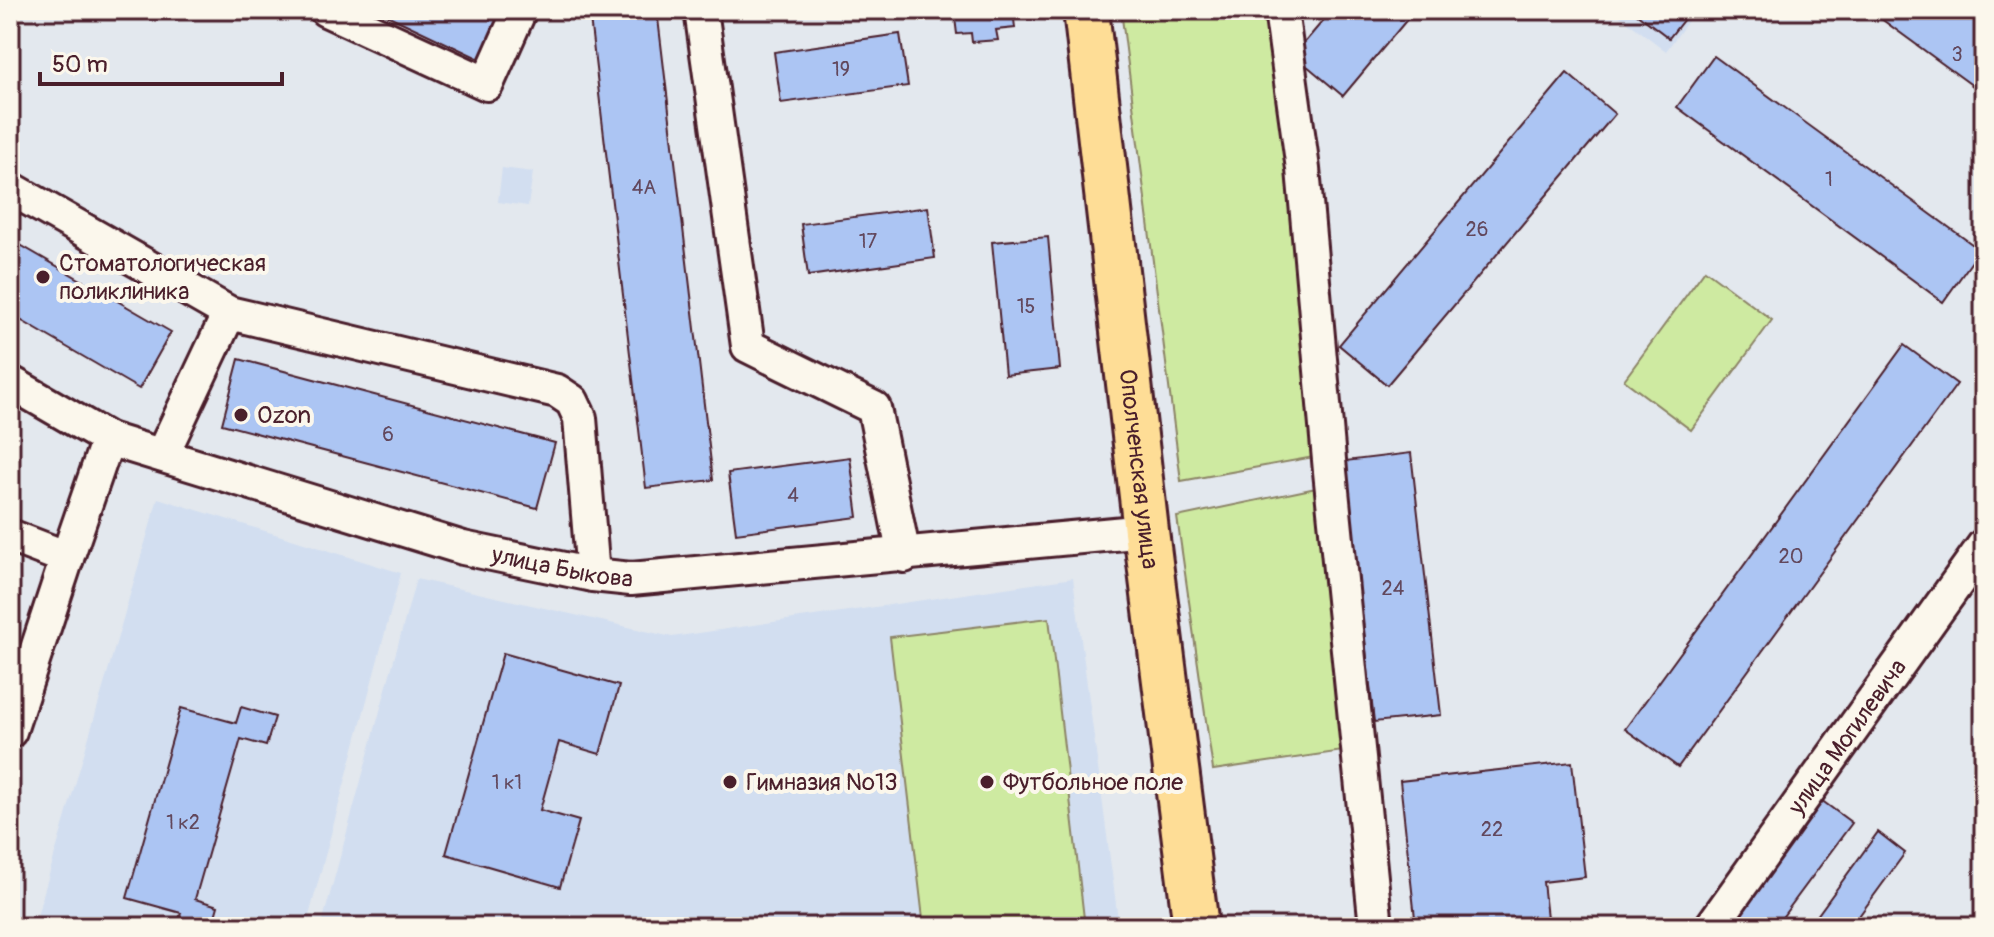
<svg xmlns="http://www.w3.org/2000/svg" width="1994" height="937" font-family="Pangolin,sans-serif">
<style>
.built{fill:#d2def0}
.green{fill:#ceeaa1;stroke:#8c8466;stroke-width:2}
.building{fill:#acc5f3;stroke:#4a1f2b;stroke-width:2}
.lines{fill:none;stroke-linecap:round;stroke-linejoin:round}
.minor-casing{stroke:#4a1f2b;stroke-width:38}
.highway-casing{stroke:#4a1f2b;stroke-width:50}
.minor{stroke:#fbf7ec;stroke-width:32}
.highway{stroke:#fedd96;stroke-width:44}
.poi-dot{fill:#4a1f2b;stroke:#fbf7ec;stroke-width:3}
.labels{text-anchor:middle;stroke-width:8;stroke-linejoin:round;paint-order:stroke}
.number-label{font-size:20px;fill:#62485d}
.poi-label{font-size:24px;fill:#4a1f2b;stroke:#fbf7ec;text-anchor:start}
.street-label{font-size:24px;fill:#4a1f2b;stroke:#fbf7ec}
</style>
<rect width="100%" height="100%" fill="#e3e8ee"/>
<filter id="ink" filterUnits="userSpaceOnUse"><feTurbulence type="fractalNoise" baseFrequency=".0125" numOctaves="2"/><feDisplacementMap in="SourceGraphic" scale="16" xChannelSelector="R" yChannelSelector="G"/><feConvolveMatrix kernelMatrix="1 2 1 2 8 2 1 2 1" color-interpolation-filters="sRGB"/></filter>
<g filter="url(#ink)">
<!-- built -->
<g class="built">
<path d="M1612 10H1696L1666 51Z"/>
<path d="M502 168 533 172 528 206 498 202Z"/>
<path d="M158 498 401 573 306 927H77L37 916Z"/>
<path d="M1073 578 1119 927H321L416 579 672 637Z"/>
</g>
<!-- green -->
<g class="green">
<path d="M1121 10H1272L1311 319 1314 457 1181 481Z"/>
<path d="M1705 270 1772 320 1691 430 1624 380Z"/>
<path d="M1321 487 1350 750 1213 770 1177 517Z"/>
<path d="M1049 618 1085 927H924L890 637Z"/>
</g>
<!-- building -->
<g class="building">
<path d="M376 10H505L482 60Z"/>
<path d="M589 10H657L713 480 646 488Z"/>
<path d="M954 10H1013L1015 28 996 30 998 40 972 42 971 33 957 34Z"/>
<path d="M1332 10H1415L1343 96 1294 55Z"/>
<path d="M1638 10H1691L1669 38 1636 13Z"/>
<path d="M1869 10H1978L1984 14V94Z"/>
<path d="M900 34 908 86 781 103 774 52Z"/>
<path d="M1714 56 1980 250 1943 302 1677 107Z"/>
<path d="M1567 73 1615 114 1387 385 1339 345Z"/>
<path d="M928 207 935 258 808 276 801 224Z"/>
<path d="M1048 237 1060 369 1005 375 992 242Z"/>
<path d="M10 239 171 332 139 389 10 314Z"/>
<path d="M1904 345 1957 384 1678 767 1625 729Z"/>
<path d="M239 359 555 443 537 508 222 424Z"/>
<path d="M1411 453 1441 715 1374 722 1345 461Z"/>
<path d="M850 457 858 517 736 533 728 473Z"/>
<path d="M503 653 619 686 600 754 559 742 540 810 579 821 560 887 446 854Z"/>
<path d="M241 707 275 717 266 746 241 739 195 899 218 906 212 927H184L177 925 181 913 127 898 181 708 236 723Z"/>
<path d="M1572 762 1585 877 1543 882 1548 927H1416L1400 781Z"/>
<path d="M1821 800 1852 823 1775 927H1728Z"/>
<path d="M1878 832 1905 853 1851 927H1809Z"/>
</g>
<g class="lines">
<!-- minor casing -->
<g class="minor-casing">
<g id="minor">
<path d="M326 10 487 84 520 10"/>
<path d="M701 10 748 346 874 408 904 556"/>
<path d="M1281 10 1303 169 1330 471 1376 927"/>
<path d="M10 188 229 313 557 391 572 401 580 418 593 575"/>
<path id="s1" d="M10 382 108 439 463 548 593 575 631 579 1146 531"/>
<path d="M162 455 229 313"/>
<path d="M10 536 67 558 108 439"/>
<path d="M10 731 67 558"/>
<path id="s2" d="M1711 927 1984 545"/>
</g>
</g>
<!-- highway casing -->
<g class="highway-casing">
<g id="highway">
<path id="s3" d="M1086 10 1146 531 1196 927"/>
</g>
</g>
<!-- minor -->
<use href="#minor" class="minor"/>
<!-- highway -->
<use href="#highway" class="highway"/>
</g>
</g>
<!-- markers -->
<g class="poi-dot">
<circle cx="43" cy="277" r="8"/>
<circle cx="241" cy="415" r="8"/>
<circle cx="730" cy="782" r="8"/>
<circle cx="987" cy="782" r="8"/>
</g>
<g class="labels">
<!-- number labels -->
<g class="number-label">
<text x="1957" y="61">3</text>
<text x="841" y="76">19</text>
<text x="1829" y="186">1</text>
<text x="644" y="194">4А</text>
<text x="1477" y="236">26</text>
<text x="868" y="248">17</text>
<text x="1026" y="313">15</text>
<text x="388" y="441">6</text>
<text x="793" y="502">4</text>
<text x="1791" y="563">20</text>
<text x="1393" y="595">24</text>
<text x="507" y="789">1 к1</text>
<text x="183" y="829">1 к2</text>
<text x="1492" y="836">22</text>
</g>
<!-- poi labels -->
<g class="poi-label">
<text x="59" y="271">Стоматологическая<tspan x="59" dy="28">поликлиника</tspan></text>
<text x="257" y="423">Ozon</text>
<text x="746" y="790">Гимназия №13</text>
<text x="1003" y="790">Футбольное поле</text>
</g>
<!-- street labels -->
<g class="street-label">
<text dy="8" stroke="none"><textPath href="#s3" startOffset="462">Ополченская улица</textPath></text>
<text dy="8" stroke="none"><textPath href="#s1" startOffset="586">улица Быкова</textPath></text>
<text dy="8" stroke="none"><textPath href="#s2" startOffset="234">улица Могилевича</textPath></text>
</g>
</g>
<!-- margin -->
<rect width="1994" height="937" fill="none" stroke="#fbf7ec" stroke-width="40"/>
<rect x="20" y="20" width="1954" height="897" fill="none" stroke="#4a1f2b" stroke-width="3" filter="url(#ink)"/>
<!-- scale -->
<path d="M40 72v12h242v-12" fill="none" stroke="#4a1f2b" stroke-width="4"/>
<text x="52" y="72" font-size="24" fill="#4a1f2b" stroke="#fbf7ec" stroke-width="6" paint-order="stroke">50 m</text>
</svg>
